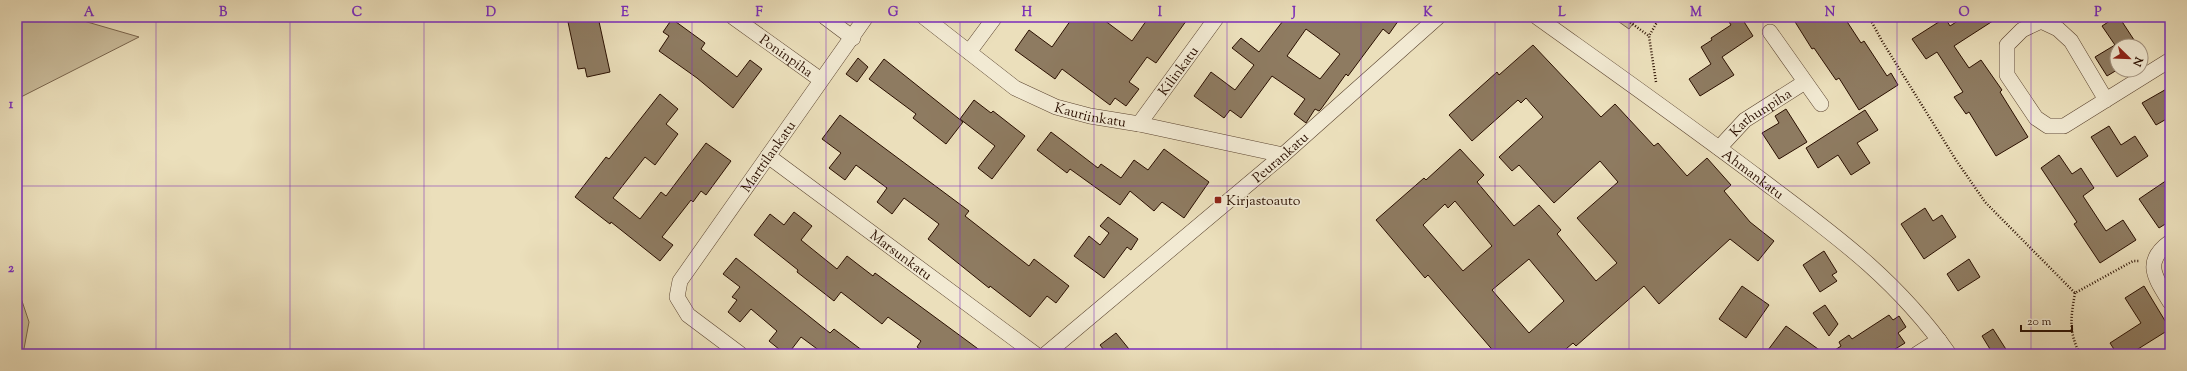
<svg xmlns="http://www.w3.org/2000/svg" width="2187" height="371" font-family="'Sorts Mill Goudy',serif">
<style>
.green{fill:#cabc9b;stroke:#7a664e}
.building{fill:#8e7b61;stroke:#2a0f00;fill-rule:evenodd}
.lines{fill:none;stroke-linecap:round;stroke-linejoin:round}
.street-casing{stroke:#5a432f;stroke-width:16}
.path{stroke:#2a0f00;stroke-width:2.5;stroke-dasharray:1 2;stroke-linecap:butt}
.street{stroke:#f2ead3;stroke-width:15}
.grid{fill:none;stroke:#7b2cbf;stroke-width:1;stroke-opacity:0.55}
.poi-dot{fill:#8f2418;stroke:#f2ead3;stroke-width:1.5}
.labels{text-anchor:middle;stroke-width:3.5;stroke-linejoin:round;paint-order:stroke}
.street-label{font-size:14px;fill:#2a0f00;stroke:#f2ead3}
.poi-label{font-size:14px;fill:#2a0f00;stroke:#f2ead3;text-anchor:start}
.neatline{fill:none;stroke:#7b2cbf;stroke-width:1.5}
.grid-label{font-size:13px;text-anchor:middle;font-weight:bold;fill:#7b2cbf}
</style>
<rect width="100%" height="100%" fill="#ebdfbb"/>
<filter id="stains"><feTurbulence type="fractalNoise" baseFrequency=".005" numOctaves="4"/><feColorMatrix values="0 0 0 0 .2 0 0 0 0 .09 0 0 0 0 .02 0 0 0 .5 -.17"/></filter>
<radialGradient id="worn" r=".72"><stop offset=".6" stop-color="#630" stop-opacity="0"/><stop offset="1" stop-color="#630" stop-opacity=".3"/></radialGradient>
<!-- green -->
<g class="green">
<path d="M17 17H70L139 37 17 99Z"/>
<path d="M1612 17H1638L1629 29Z"/>
<path d="M17 286 29 322 23 354H17Z"/>
</g>
<!-- building -->
<g class="building">
<path d="M572 17H598L610 72 587 77 585 68 578 69 568 22 573 21Z"/>
<path d="M1073 17H1100L1132 41 1149 17H1189L1156 63 1147 57 1129 82 1139 89 1126 106 1115 98 1110 105 1062 69 1055 79 1015 50 1029 30 1052 47Z"/>
<path d="M1286 17H1401L1389 34 1383 29 1348 76 1346 74 1321 109 1319 111 1315 109 1306 123 1294 114 1305 99 1272 76 1241 118 1230 110 1224 118 1194 96 1211 72 1235 90 1254 65 1232 48 1241 38 1259 52ZM1306 29 1340 54 1320 79 1287 56Z"/>
<path d="M1726 17H1741L1753 36 1722 57 1734 75 1700 96 1689 79 1711 64 1701 47 1712 40 1711 38 1731 25Z"/>
<path d="M1792 17H1844L1861 43 1864 41 1887 76 1891 73 1898 85 1859 110 1839 78 1836 80 1814 48 1812 49Z"/>
<path d="M1964 17H1999L1954 46 1969 68 1981 60 2002 90 2000 92 2028 137 1996 156 1969 112 1966 114 1954 97 1963 92 1937 52 1926 59 1912 39 1945 18 1950 26Z"/>
<path d="M2116 17H2119L2138 46H2117V70L2107 76 2095 57 2115 45 2102 26Z"/>
<path d="M672 19 705 43 701 49 737 77 750 60 762 69 733 108 697 78 659 51 669 36 663 32Z"/>
<path d="M1533 45 1601 117 1615 104 1654 146 1658 143 1687 176 1707 158 1731 185 1724 191 1750 222 1774 241 1758 261 1730 239 1659 304 1644 286 1576 346 1573 343 1560 354H1496L1428 275 1425 278 1376 220 1424 178 1426 180 1460 149 1484 175 1477 182 1514 226 1539 205 1561 230 1557 234 1596 281 1617 263 1577 218 1618 182 1600 161 1554 203 1519 165 1512 171 1499 157 1543 117 1526 98 1521 103 1518 100 1472 141 1449 115 1497 72 1499 75ZM1455 201 1492 246 1463 271 1423 225 1445 204 1448 208ZM1529 259 1564 301 1529 333 1492 290Z"/>
<path d="M858 58 868 67 857 82 846 74Z"/>
<path d="M884 59 963 122 946 144 913 118 916 114 869 79Z"/>
<path d="M2170 87V117L2156 125 2142 103Z"/>
<path d="M660 94 678 109 666 124 678 134 655 165 645 157 613 198 640 219 661 192 666 196 706 143 731 161 706 195 701 191 693 202 691 200 662 237 673 245 660 261 611 222 610 224 575 197 606 157 609 159Z"/>
<path d="M974 100 991 113 993 111 1025 136 992 179 978 168 995 146 960 119Z"/>
<path d="M1786 109 1807 142 1779 159 1762 133 1779 123 1775 116Z"/>
<path d="M1865 110 1878 130 1857 143 1870 163 1851 175 1838 155 1818 168 1806 148Z"/>
<path d="M840 115 969 211 965 216 1029 266 1034 259 1069 286 1056 303 1047 296 1030 317 990 286 989 288 928 239 939 224 904 198 892 214 877 202 887 188 856 165 845 180 829 168 841 153 822 139Z"/>
<path d="M2109 126 2121 145 2135 136 2148 156 2117 177 2091 137Z"/>
<path d="M1051 132 1098 168 1101 164 1121 178 1134 160 1148 170 1164 149 1209 182 1184 218 1162 202 1154 211 1130 191 1120 205 1070 169 1067 173 1037 150Z"/>
<path d="M2059 155 2072 174 2081 168 2094 188 2083 196 2106 231 2123 220 2136 240 2100 263 2074 224 2077 222 2041 168Z"/>
<path d="M2170 178V221L2159 228 2139 199Z"/>
<path d="M1925 208 1933 221 1942 215 1956 237 1924 259 1901 224Z"/>
<path d="M794 212 812 226 801 240 837 269 847 256 873 276 875 273 985 354H926L917 347 921 341 888 317 882 324 841 292 834 301 797 272 798 270 754 235 770 214 784 225Z"/>
<path d="M1108 217 1138 239 1131 250 1127 247 1104 278 1074 256 1089 236 1100 245 1109 233 1100 226Z"/>
<path d="M1824 251 1837 272 1832 275 1837 281 1820 292 1803 265Z"/>
<path d="M736 258 830 333 834 329 867 354H824L801 337 788 354H785L769 341 777 331 751 309 740 322 728 312 737 300 732 297 740 287 723 274Z"/>
<path d="M1969 259 1980 277 1958 291 1947 274Z"/>
<path d="M1742 286 1769 305 1746 338 1719 319Z"/>
<path d="M2144 286 2170 329 2130 354H2117L2110 343 2141 323 2125 298Z"/>
<path d="M1825 305 1838 324 1829 336 1813 313Z"/>
<path d="M1889 315 1893 320 1899 316 1906 327 1898 333 1905 343 1887 354H1829L1841 346 1839 342 1849 335 1852 339Z"/>
<path d="M1786 326 1825 354H1765Z"/>
<path d="M1993 329 2009 354H1993L1982 336Z"/>
<path d="M1116 333 1133 354H1107L1100 345Z"/>
</g>
<g class="lines">
<!-- street casing -->
<g class="street-casing">
<g id="street">
<path id="s1" d="M733 17 821 80"/>
<path d="M825 17 853 38"/>
<path id="s2" d="M924 17 1015 88 1056 107 1090 116 1139 124 1283 155"/>
<path id="s3" d="M1537 17C1611 70 1686 123 1759 178 1832 233 1896 278 1949 354"/>
<path d="M1770 32 1821 104"/>
<path d="M969 52 995 17"/>
<path d="M2106 100 2071 41 2058 29 2041 21 2022 30 2007 45V75L2036 118 2048 126H2064L2170 60"/>
<path id="s4" d="M1139 124 1217 17"/>
<path id="s5" d="M1719 148 1745 120 1805 82"/>
<path id="s6" d="M768 156 1035 354"/>
<path d="M2170 242C2142 262 2156 279 2170 302"/>
<path id="s7" d="M740 354 688 315 677 297 680 281 866 17"/>
<path id="s8" d="M1046 354 1283 155 1438 17"/>
<path d="M1917 354 1939 340"/>
</g>
</g>
<!-- path -->
<g class="path">
<path d="M1623 17 1649 36"/>
<path d="M1869 17 1882 41 1956 160 1985 202 2075 293 2133 261H2139"/>
<path d="M1656 82 1649 36 1660 17"/>
<path d="M2075 293C2071 317 2068 331 2080 354"/>
</g>
<!-- street -->
<use href="#street" class="street"/>
</g>
<!-- grid -->
<path class="grid" d="M156 17V354M290 17V354M424 17V354M558 17V354M692 17V354M826 17V354M960 17V354M1094 17V354M1227 17V354M1361 17V354M1495 17V354M1629 17V354M1763 17V354M1897 17V354M2031 17V354M17 186H2170"/>
<!-- markers -->
<rect class="poi-dot" x="1214" y="196" width="8" height="8" rx="2"/>
<g class="labels">
<!-- street labels -->
<g class="street-label">
<text dy="5" stroke="none"><textPath href="#s1" startOffset="66">Poninpiha</textPath></text>
<text dy="5" stroke="none"><textPath href="#s4" startOffset="66">Kilinkatu</textPath></text>
<text dy="5" stroke="none"><textPath href="#s2" startOffset="196">Kauriinkatu</textPath></text>
<text dy="5" stroke="none"><textPath href="#s5" startOffset="55">Karhunpiha</textPath></text>
<text dy="5" stroke="none"><textPath href="#s7" startOffset="255">Marttilankatu</textPath></text>
<text dy="5" stroke="none"><textPath href="#s8" startOffset="306">Peurankatu</textPath></text>
<text dy="5" stroke="none"><textPath href="#s3" startOffset="267">Ahmankatu</textPath></text>
<text dy="5" stroke="none"><textPath href="#s6" startOffset="166">Marsunkatu</textPath></text>
</g>
<!-- poi labels -->
<g class="poi-label">
<text x="1226" y="205">Kirjastoauto</text>
</g>
</g>
<!-- margin -->
<rect width="2187" height="371" fill="none" stroke="#ebdfbb" stroke-width="44"/>
<!-- north arrow -->
<g transform="translate(2129 58) rotate(113)"><circle r="19" fill="#f2ead3" stroke="#a2927f"/>
<path d="M0-3L7 15L0 10L-7 15Z" fill="#8f2418"/>
<text y="-6" font-size="11" font-weight="bold" text-anchor="middle" fill="#2a0f00">N</text>
</g>
<!-- scale -->
<path d="M2021 325v6h51v-6" fill="none" stroke="#2a0f00" stroke-width="2"/>
<text x="2027" y="325" font-size="12" fill="#2a0f00" stroke="#f2ead3" stroke-width="3" paint-order="stroke">20 m</text>
<rect x="22" y="22" width="2143" height="327" class="neatline"/>
<g class="grid-label">
<text x="89" y="16">A</text>
<text x="223" y="16">B</text>
<text x="357" y="16">C</text>
<text x="491" y="16">D</text>
<text x="625" y="16">E</text>
<text x="759" y="16">F</text>
<text x="893" y="16">G</text>
<text x="1027" y="16">H</text>
<text x="1160" y="16">I</text>
<text x="1294" y="16">J</text>
<text x="1428" y="16">K</text>
<text x="1562" y="16">L</text>
<text x="1696" y="16">M</text>
<text x="1830" y="16">N</text>
<text x="1964" y="16">O</text>
<text x="2098" y="16">P</text>
<text x="11" y="108">1</text>
<text x="11" y="272">2</text>
</g>
<rect width="100%" height="100%" filter="url(#stains)"/>
<rect width="100%" height="100%" fill="url(#worn)"/>
</svg>
